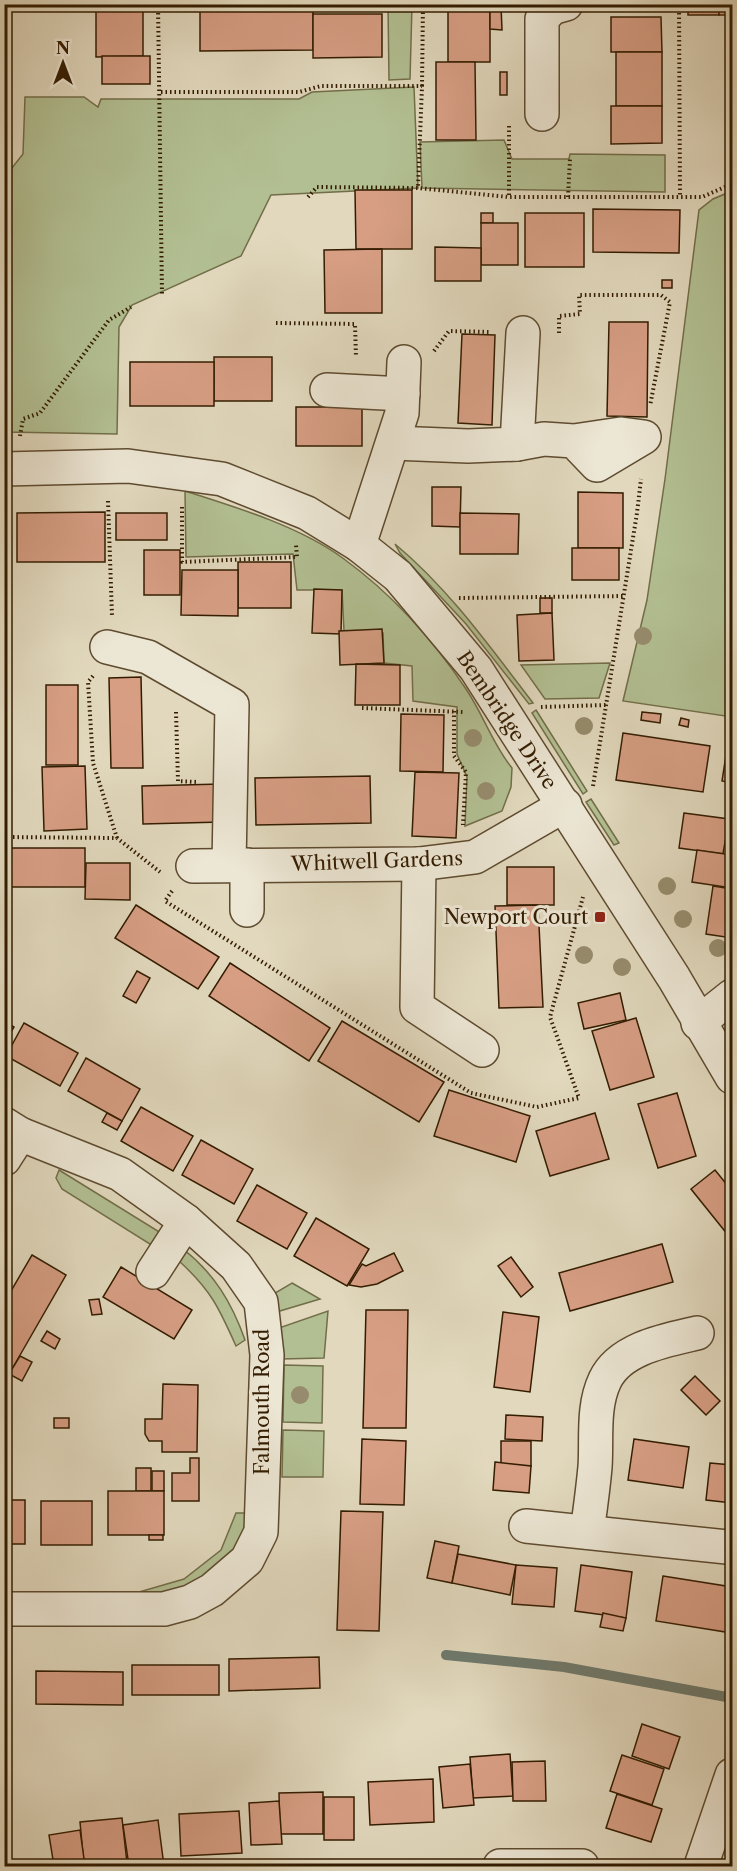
<svg xmlns="http://www.w3.org/2000/svg" width="737" height="1871" font-family="'Libre Caslon Text',serif">
<style>
.green{fill:#b2bf92;stroke:#726e49;stroke-width:1.5}
.lines{fill:none;stroke-linecap:round;stroke-linejoin:round}
.stream{stroke:#6e7a6e;stroke-width:10}
.building{fill:#d79e84;stroke:#331c00;stroke-width:1.5}
.minor-casing{stroke:#5e4b2f;stroke-width:36}
.path{stroke:#331c00;stroke-width:4;stroke-dasharray:1.5 3;stroke-linecap:butt}
.minor{stroke:#ece6d4;stroke-width:33}
.tree{fill:#968c6d}
.poi-dot{fill:#8f2418;stroke:#ece6d4;stroke-width:2}
.labels{text-anchor:middle;stroke-width:6;stroke-linejoin:round;paint-order:stroke}
.street-label{font-size:20px;fill:#331c00;stroke:#ece6d4}
.poi-label{font-size:20px;fill:#331c00;stroke:#ece6d4;text-anchor:end}
</style>
<rect width="100%" height="100%" fill="#e1d8bd"/>
<filter id="stains"><feTurbulence type="fractalNoise" baseFrequency=".00333" numOctaves="4"/><feColorMatrix values="0 0 0 0 .2 0 0 0 0 .09 0 0 0 0 .02 0 0 0 .5 -.17"/></filter>
<radialGradient id="worn" r=".72"><stop offset=".6" stop-color="#630" stop-opacity="0"/><stop offset="1" stop-color="#630" stop-opacity=".3"/></radialGradient>
<!-- green -->
<g class="green">
<path d="M388 5H412L410 79 389 80Z"/>
<path d="M414 87 418 188 271 195 241 256 132 305 119 327 117 434 5 432V386L11 377V359L4 337V178L23 154 25 97H84L98 107 101 99H299L312 92Z"/>
<path d="M504 140 512 159H569L570 154 665 155V192L422 188 420 142Z"/>
<path d="M732 191V717L623 701 647 600 665 479 699 210 713 199Z"/>
<path d="M185 491C236 507 301 527 344 559 392 594 433 640 466 689 483 714 493 745 512 768L511 787 502 811 465 826 467 777 457 754V707L413 701 412 666 384 663 383 633 344 631 342 590H297L293 554 186 557Z"/>
<path d="M395 544C449 589 490 647 533 703L529 704 466 624 400 553Z"/>
<path d="M610 663 599 698 545 699 521 665Z"/>
<path d="M536 710 587 791 583 794 532 713Z"/>
<path d="M591 799 619 843 614 845 586 802Z"/>
<path d="M59 1170 161 1233 153 1246 62 1189 56 1178Z"/>
<path d="M183 1249C214 1273 232 1303 245 1340L236 1346C219 1308 211 1290 179 1261Z"/>
<path d="M292 1283 320 1299 273 1313 265 1299Z"/>
<path d="M328 1311 324 1358 281 1359 279 1328Z"/>
<path d="M284 1365 323 1366 322 1423 283 1422Z"/>
<path d="M283 1430 324 1431 323 1477H282Z"/>
<path d="M236 1513H246L244 1529 233 1554 194 1587 140 1598 139 1592 184 1579 221 1550Z"/>
</g>
<g class="lines">
<!-- stream -->
<path class="stream" d="M446 1655 564 1667 732 1698"/>
</g>
<!-- building -->
<g class="building">
<path d="M96 4H143V56L96 57Z"/>
<rect x="448" y="4" width="42" height="58"/>
<rect x="688" y="4" width="31" height="11"/>
<rect x="719" y="4" width="13" height="11"/>
<path d="M200 5H313V50L200 51Z"/>
<path d="M490 5 501 6 502 30 490 29Z"/>
<path d="M313 14H382V57L313 58Z"/>
<path d="M611 17H661L662 52H611Z"/>
<rect x="616" y="52" width="46" height="54"/>
<rect x="102" y="56" width="48" height="28"/>
<path d="M436 62H475L476 140H436Z"/>
<rect x="500" y="72" width="7" height="23"/>
<path d="M611 106H662V143L611 144Z"/>
<path d="M355 190H412V249H356Z"/>
<path d="M593 209 680 210 679 253 593 252Z"/>
<rect x="481" y="213" width="12" height="10"/>
<rect x="525" y="213" width="59" height="54"/>
<rect x="481" y="223" width="37" height="42"/>
<path d="M435 247 481 248V281H435Z"/>
<path d="M382 249V313H325L324 250Z"/>
<rect x="662" y="280" width="10" height="8"/>
<path d="M609 322H648L647 417 607 416Z"/>
<path d="M462 334 495 335 492 425 458 423Z"/>
<rect x="214" y="357" width="58" height="44"/>
<rect x="130" y="362" width="84" height="44"/>
<rect x="296" y="407" width="66" height="39"/>
<path d="M432 487H461L460 527 432 526Z"/>
<path d="M578 492 623 493V548H578Z"/>
<path d="M105 512V562H17V513Z"/>
<rect x="116" y="513" width="51" height="27"/>
<path d="M460 513 519 514 518 554H460Z"/>
<rect x="572" y="548" width="47" height="32"/>
<rect x="144" y="550" width="36" height="45"/>
<rect x="238" y="562" width="53" height="46"/>
<path d="M182 570H238V616L181 615Z"/>
<path d="M314 589 342 590 341 634 312 633Z"/>
<rect x="540" y="598" width="12" height="15"/>
<path d="M552 613 554 660 519 661 517 615Z"/>
<path d="M382 629 384 663 340 665 339 631Z"/>
<path d="M356 664 400 665V705H355Z"/>
<path d="M141 677 143 768H111L109 678Z"/>
<rect x="46" y="685" width="32" height="80"/>
<path d="M642 712 661 714 660 723 641 720Z"/>
<path d="M401 714 444 715 443 772 400 771Z"/>
<path d="M681 718 689 720 688 727 679 725Z"/>
<path d="M623 733 710 746 703 792 616 780Z"/>
<path d="M729 736 732 737V783L722 781Z"/>
<path d="M85 766 87 829 44 831 42 767Z"/>
<path d="M415 772 459 773 456 838 412 836Z"/>
<path d="M370 776 371 823 256 825 255 778Z"/>
<path d="M221 784 222 822 143 824 142 786Z"/>
<path d="M684 813 729 819 723 854 679 848Z"/>
<rect x="6" y="848" width="79" height="39"/>
<path d="M697 850 732 855V888L692 882Z"/>
<path d="M86 863H130V900L85 899Z"/>
<rect x="507" y="867" width="47" height="38"/>
<path d="M713 886 732 889V938L706 934Z"/>
<path d="M136 905 219 957 198 989 115 938Z"/>
<path d="M538 905 543 1007 499 1008 495 906Z"/>
<path d="M230 963 330 1028 309 1061 209 996Z"/>
<path d="M137 971 150 978 136 1003 123 996Z"/>
<path d="M620 993 626 1020 584 1029 578 1003Z"/>
<path d="M636 1018 654 1077 610 1090 592 1031Z"/>
<path d="M4 1021 14 1027 4 1044Z"/>
<path d="M342 1021 444 1082 419 1122 318 1061Z"/>
<path d="M24 1023 78 1053 60 1086 6 1056Z"/>
<path d="M86 1058 140 1089 122 1121 68 1091Z"/>
<path d="M449 1090 530 1116 516 1162 434 1136Z"/>
<path d="M677 1093 696 1156 658 1168 638 1104Z"/>
<path d="M141 1107 193 1136 173 1171 121 1141Z"/>
<path d="M107 1113 122 1121 117 1130 102 1122Z"/>
<path d="M595 1113 609 1159 550 1176 536 1131Z"/>
<path d="M201 1140 253 1169 234 1204 182 1175Z"/>
<path d="M715 1170 732 1191V1240L691 1189Z"/>
<path d="M257 1185 307 1213 287 1249 237 1221Z"/>
<path d="M316 1218 369 1249 347 1286 294 1256Z"/>
<path d="M662 1244 673 1282 570 1311 559 1273Z"/>
<path d="M394 1253 403 1271 377 1284 361 1287 349 1285 362 1264 366 1266Z"/>
<path d="M32 1255 66 1275 4 1383V1303Z"/>
<path d="M511 1257 533 1287 521 1297 498 1266Z"/>
<path d="M121 1267 192 1310 174 1339 103 1297Z"/>
<path d="M99 1299 102 1314 92 1315 89 1300Z"/>
<path d="M366 1310H408L406 1428H363Z"/>
<path d="M503 1312 539 1317 530 1392 494 1387Z"/>
<path d="M47 1331 60 1339 55 1349 41 1341Z"/>
<path d="M20 1356 32 1362 22 1381 9 1374Z"/>
<path d="M695 1376 720 1401 706 1415 681 1390Z"/>
<path d="M163 1384 198 1385 197 1452H162V1441H149L145 1434V1419H162Z"/>
<path d="M506 1415 543 1417 542 1441 505 1439Z"/>
<rect x="54" y="1418" width="15" height="10"/>
<path d="M362 1439 406 1441 404 1505 360 1504Z"/>
<path d="M634 1439 689 1447 683 1488 628 1480Z"/>
<rect x="501" y="1441" width="30" height="25"/>
<path d="M190 1458H199V1501H172V1473H190Z"/>
<path d="M495 1462 531 1466 529 1493 493 1490Z"/>
<path d="M710 1463 732 1465V1503L706 1500Z"/>
<rect x="136" y="1468" width="15" height="23"/>
<rect x="152" y="1471" width="12" height="20"/>
<rect x="108" y="1491" width="56" height="44"/>
<rect x="4" y="1500" width="21" height="44"/>
<rect x="41" y="1501" width="51" height="44"/>
<path d="M341 1511 383 1512 379 1631 337 1630Z"/>
<rect x="149" y="1535" width="14" height="5"/>
<path d="M435 1541 459 1546 452 1583 427 1578Z"/>
<path d="M458 1554 516 1565 510 1595 452 1583Z"/>
<path d="M516 1565 557 1568 554 1607 512 1604Z"/>
<path d="M581 1565 632 1572 626 1618 575 1611Z"/>
<path d="M663 1576 732 1587V1633L656 1621Z"/>
<path d="M603 1613 626 1618 623 1631 600 1627Z"/>
<path d="M319 1657 320 1688 229 1691V1659Z"/>
<rect x="132" y="1665" width="87" height="30"/>
<path d="M4 1669H11L10 1701H4Z"/>
<path d="M36 1671 123 1672V1705L36 1704Z"/>
<path d="M642 1724 680 1737 669 1769 632 1756Z"/>
<path d="M510 1754 513 1796 473 1798 470 1757Z"/>
<path d="M622 1755 664 1769 652 1805 610 1791Z"/>
<path d="M545 1761 546 1801H513L512 1762Z"/>
<path d="M470 1764 474 1805 443 1808 439 1767Z"/>
<path d="M433 1779 434 1822 370 1825 368 1782Z"/>
<path d="M323 1792V1834H280L279 1793Z"/>
<path d="M617 1794 662 1809 651 1842 606 1828Z"/>
<rect x="324" y="1797" width="30" height="43"/>
<path d="M279 1801 282 1844 251 1845 249 1803Z"/>
<path d="M239 1811 242 1853 181 1856 179 1814Z"/>
<path d="M122 1818 127 1863 84 1866 80 1822Z"/>
<path d="M158 1820 164 1866H129L123 1825Z"/>
<path d="M80 1830 85 1866H54L49 1835Z"/>
</g>
<g class="lines">
<!-- minor casing -->
<g class="minor-casing">
<g id="minor">
<path d="M542 114V19L552 8 566 4"/>
<path d="M327 390 403 394"/>
<path d="M393 443 468 446 517 444 523 333"/>
<path d="M517 444 544 439 574 441 597 465 644 437 621 434 574 441"/>
<path d="M4 469 128 466 222 479 307 513 359 545 398 576 476 669 674 978 732 1077"/>
<path d="M359 545 402 413 404 362"/>
<path d="M107 647 148 657 232 705 229 865"/>
<path d="M419 864 417 1007 482 1050"/>
<path d="M247 865V910"/>
<path d="M193 866 419 864 475 857 565 805"/>
<path d="M698 1023 732 996"/>
<path d="M4 1124 20 1134 120 1174 186 1221 236 1266 261 1302 267 1355 261 1532 247 1560 212 1590 190 1602 164 1609H4"/>
<path d="M4 1159 20 1134"/>
<path d="M153 1272 186 1221"/>
<path d="M526 1526 727 1547 732 1545"/>
<path d="M587 1532C590 1511 593 1489 595 1467 597 1440 592 1407 605 1380 620 1348 667 1340 697 1333"/>
<path d="M500 1866H582"/>
<path d="M701 1866 732 1775"/>
</g>
</g>
<!-- path -->
<g class="path">
<path d="M158 4 162 295"/>
<path d="M508 4V13"/>
<path d="M679 4 680 197"/>
<path d="M422 86 423 4"/>
<path d="M161 92H299L321 86H422L418 188"/>
<path d="M509 126V197"/>
<path d="M308 197 317 187 418 188 509 197H702L732 184"/>
<path d="M568 197 570 159"/>
<path d="M276 323 355 324 356 357"/>
<path d="M559 333V316L580 314 579 295H661L670 302 650 406"/>
<path d="M434 351 449 331 491 332"/>
<path d="M20 436 23 419 40 413 109 320 131 307"/>
<path d="M108 501 112 616"/>
<path d="M182 507V562L297 557 296 545"/>
<path d="M459 598 624 596"/>
<path d="M93 676 88 682 93 763 117 838"/>
<path d="M541 707 606 705"/>
<path d="M362 708 463 712"/>
<path d="M454 711V756L466 772 463 825"/>
<path d="M176 712 178 781 197 782"/>
<path d="M593 786 637 513 641 479"/>
<path d="M4 837 117 838 160 872"/>
<path d="M172 891 165 901 471 1093 537 1107 579 1098 550 1017 583 897"/>
</g>
<!-- minor -->
<use href="#minor" class="minor"/>
</g>
<!-- trees -->
<g class="tree">
<circle cx="643" cy="636" r="9"/>
<circle cx="584" cy="726" r="9"/>
<circle cx="473" cy="738" r="9"/>
<circle cx="486" cy="791" r="9"/>
<circle cx="667" cy="886" r="9"/>
<circle cx="683" cy="919" r="9"/>
<circle cx="718" cy="948" r="9"/>
<circle cx="584" cy="955" r="9"/>
<circle cx="622" cy="967" r="9"/>
<circle cx="300" cy="1395" r="9"/>
</g>
<!-- markers -->
<rect class="poi-dot" x="594" y="911" width="12" height="12" rx="3"/>
<g class="labels">
<!-- street labels -->
<g class="street-label">
<text transform="translate(507 720) rotate(56)" y="7">Bembridge Drive</text>
<text transform="translate(377 861) rotate(-2)" y="7">Whitwell Gardens</text>
<text transform="translate(262 1402) rotate(-90)" y="7">Falmouth Road</text>
</g>
<!-- poi labels -->
<g class="poi-label">
<text x="588" y="924">Newport Court</text>
</g>
</g>
<!-- margin -->
<rect width="737" height="1871" fill="none" stroke="#e1d8bd" stroke-width="24"/>
<rect x="6" y="6" width="725" height="1859" fill="none" stroke="#331c00" stroke-width="3"/>
<rect x="12" y="12" width="713" height="1847" fill="none" stroke="#331c00" stroke-width="1.5"/>
<!-- north arrow -->
<g transform="translate(63 63)" stroke="#ece6d4" stroke-width="4.5" paint-order="stroke">
<path d="M0-4.5L10 22L0 15L-10 22Z" fill="#331c00"/>
<text y="-9" font-size="16" font-weight="bold" text-anchor="middle" fill="#331c00">N</text>
</g>
<rect width="100%" height="100%" filter="url(#stains)"/>
<rect width="100%" height="100%" fill="url(#worn)"/>
</svg>
